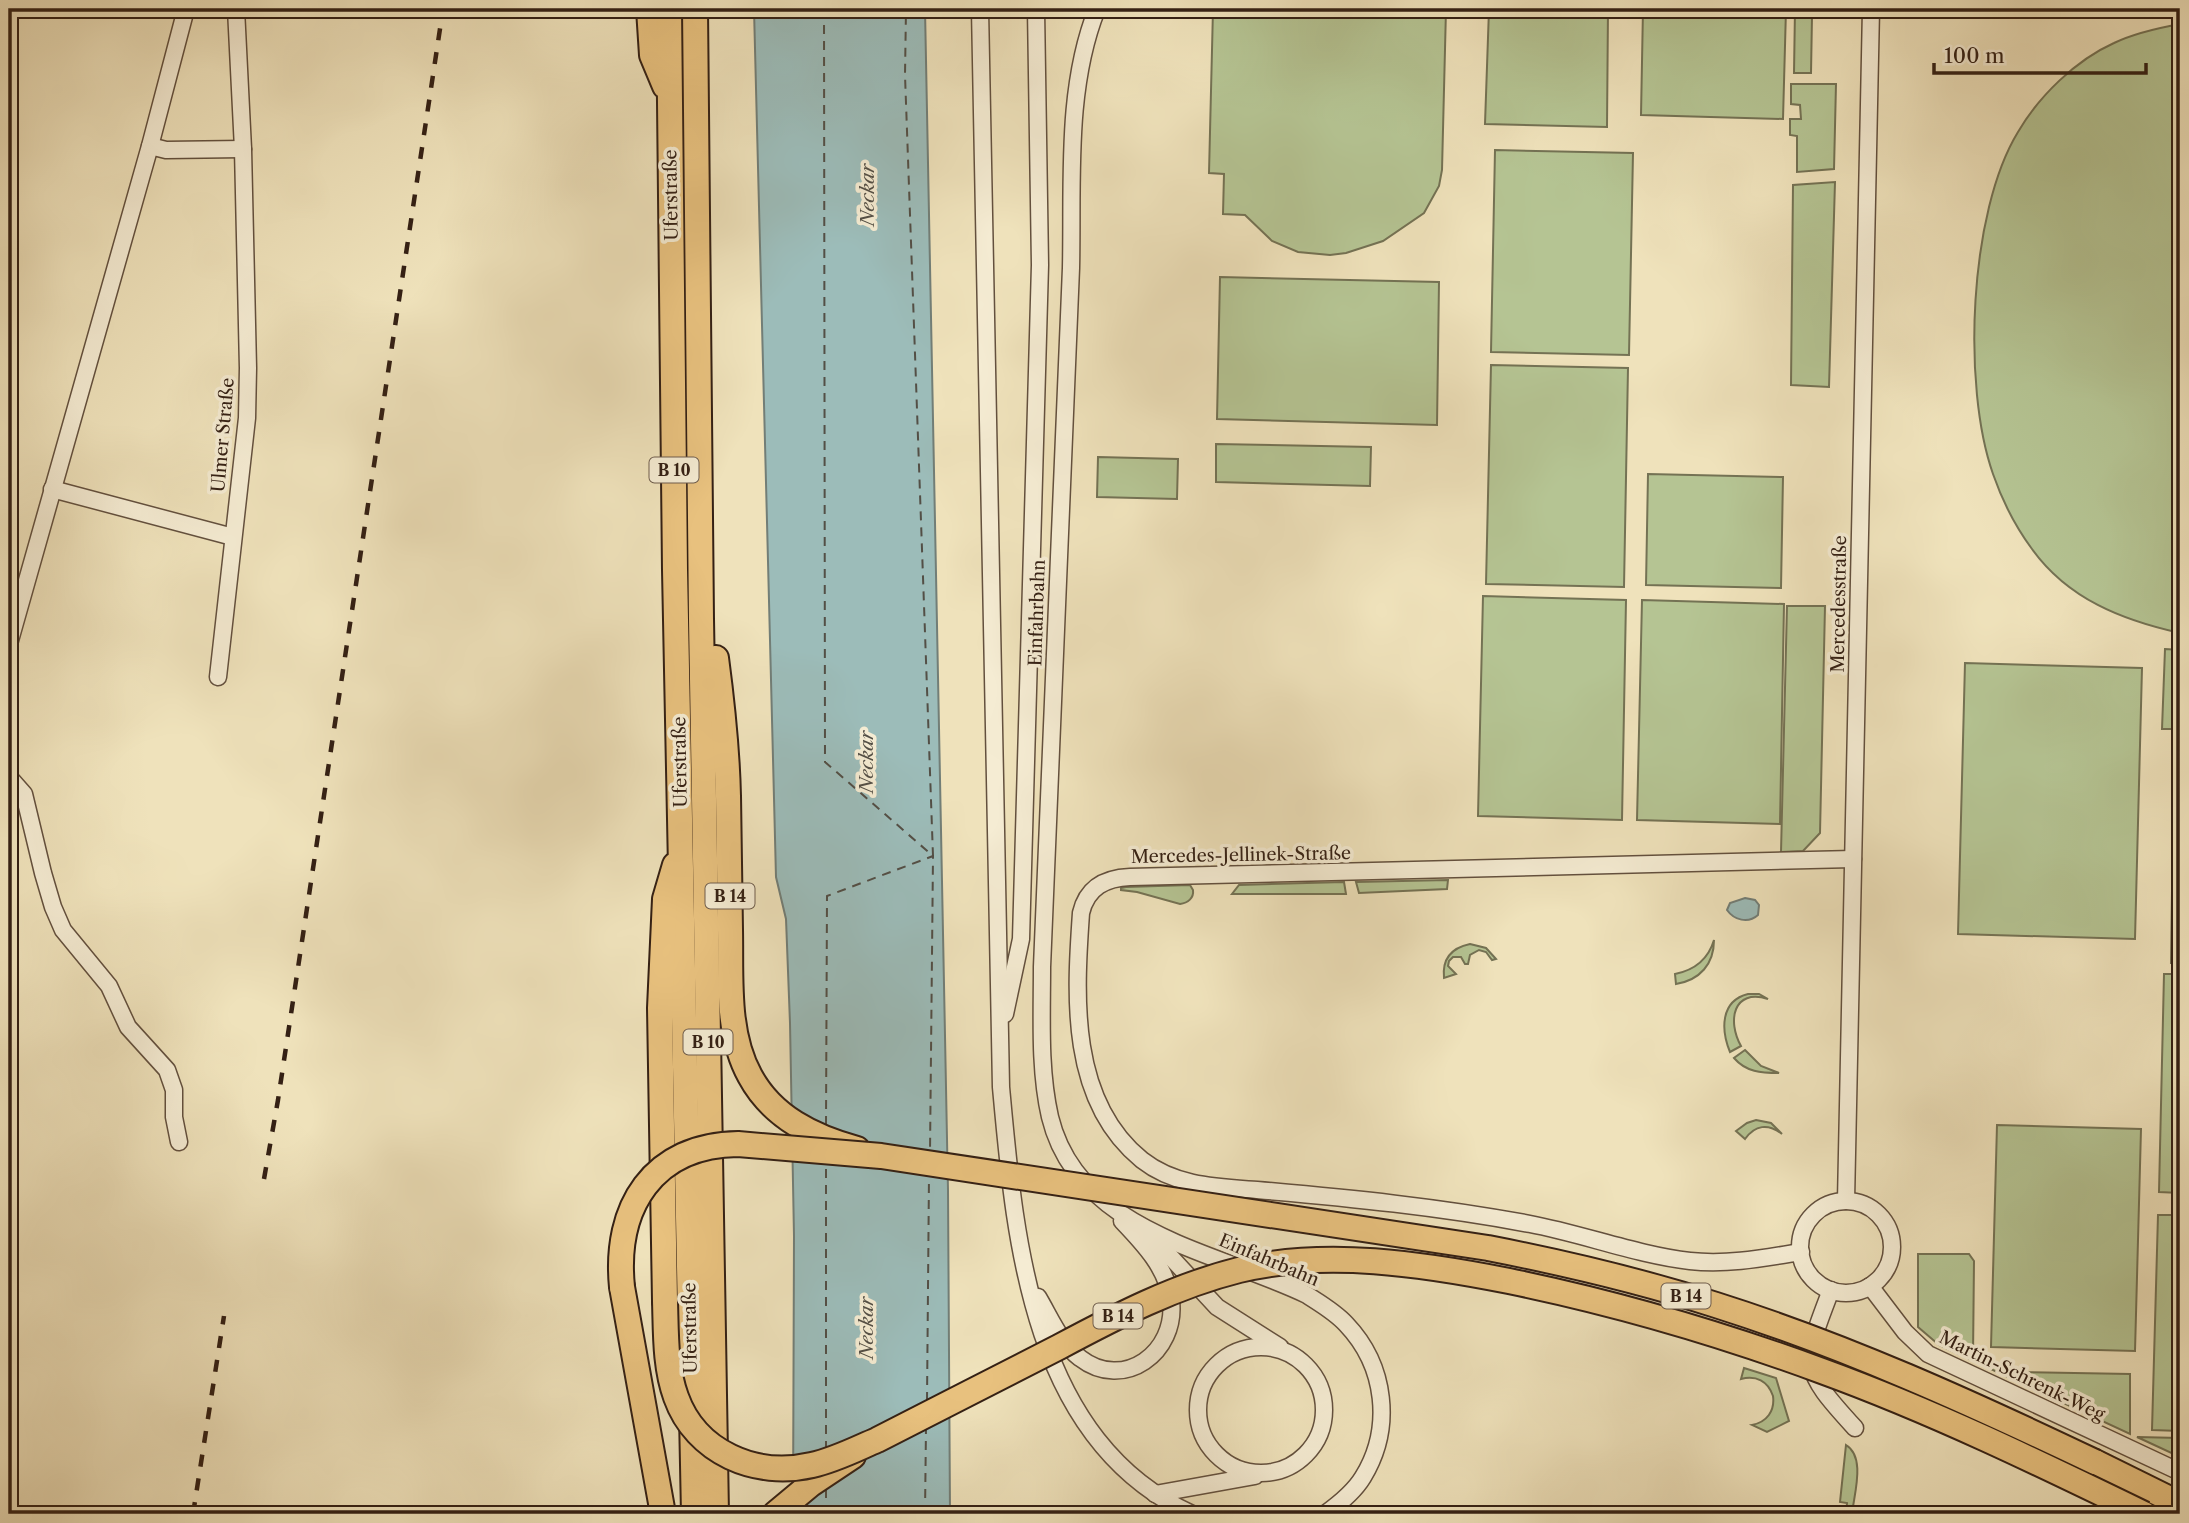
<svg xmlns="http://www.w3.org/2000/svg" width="2189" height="1523" font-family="'Libre Caslon Text',serif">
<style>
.green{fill:#b5c493;stroke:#747254;stroke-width:2}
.water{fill:#9cbcb9;stroke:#727e77;stroke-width:2}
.pier{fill:#efe2bb}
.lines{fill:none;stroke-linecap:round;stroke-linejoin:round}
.ferry{stroke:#534f46;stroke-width:2;stroke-dasharray:9 7;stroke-linecap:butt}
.minor-casing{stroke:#63503e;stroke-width:19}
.highway-casing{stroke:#342014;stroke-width:28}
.minor{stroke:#f5ecd3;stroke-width:16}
.highway{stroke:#e8c17e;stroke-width:24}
.rail{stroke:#342014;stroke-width:4.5;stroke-dasharray:12 12;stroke-linecap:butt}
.highway-bridge-casing{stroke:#342014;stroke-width:28;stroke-linecap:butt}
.highway-bridge{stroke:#e8c17e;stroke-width:24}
.labels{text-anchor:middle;stroke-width:7;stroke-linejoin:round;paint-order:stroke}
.shield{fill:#f5ecd3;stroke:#6e5d4d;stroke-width:2}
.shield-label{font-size:16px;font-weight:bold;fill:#342014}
.street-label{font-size:18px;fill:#342014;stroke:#f5ecd3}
.water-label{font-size:19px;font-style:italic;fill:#534f46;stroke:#f5ecd3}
</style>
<rect width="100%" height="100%" fill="#efe2bb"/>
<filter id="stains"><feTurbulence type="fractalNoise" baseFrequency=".00286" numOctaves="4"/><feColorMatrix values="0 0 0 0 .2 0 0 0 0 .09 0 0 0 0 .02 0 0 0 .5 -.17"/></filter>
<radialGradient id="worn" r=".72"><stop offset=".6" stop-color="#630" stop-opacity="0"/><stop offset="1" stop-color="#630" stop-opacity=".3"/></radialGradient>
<!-- green -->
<g class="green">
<path d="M1213 9H1446L1442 170 1439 186 1424 213 1383 241 1346 253 1330 255 1298 252 1272 241 1245 215 1223 214 1224 174 1209 173Z"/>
<path d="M1489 9H1608L1607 127 1485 124Z"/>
<path d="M1643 9H1786L1783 119 1641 115Z"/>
<path d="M1795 9H1837V16H1812L1811 73H1794Z"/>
<path d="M2180 24V633C2122 620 2068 599 2032 549 2015 526 2002 500 1993 474 1962 386 1969 212 2018 132 2039 96 2076 60 2114 43 2135 33 2158 28 2180 24Z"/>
<path d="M1791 84H1836L1834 169 1797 172V136L1790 135V119H1801L1800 105 1791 104Z"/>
<path d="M1495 150 1633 153 1629 355 1491 352Z"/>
<path d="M1835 182 1829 387 1791 385 1793 185Z"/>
<path d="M1220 277 1439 282 1437 425 1217 419Z"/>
<path d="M1491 365 1628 368 1624 587 1486 584Z"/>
<path d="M1216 444 1371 447 1370 486 1216 482Z"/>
<path d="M1098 457 1178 459 1177 499 1097 497Z"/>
<path d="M1648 474 1783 477 1781 588 1646 585Z"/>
<path d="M1483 596 1626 600 1622 820 1478 816Z"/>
<path d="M1642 600 1784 604 1780 824 1637 820Z"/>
<path d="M1787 606H1825L1820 833 1803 851 1781 852Z"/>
<path d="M2165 649 2180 650V729H2162Z"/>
<path d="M1965 663 2142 668 2135 939 1958 934Z"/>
<path d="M2174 749H2180V963H2171Z"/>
<path d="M1448 880 1447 889 1359 893 1356 882Z"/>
<path d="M1344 882 1346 894H1232L1239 885Z"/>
<path d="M1190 885 1193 890C1194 898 1188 903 1180 904L1137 892 1121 890V888L1126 887Z"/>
<path d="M1714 940C1714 964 1700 980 1676 984L1675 974C1695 970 1708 960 1714 940Z"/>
<path d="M1470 944 1486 948 1496 959 1492 960 1486 952 1479 950 1470 955 1468 964H1465L1461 957H1453L1449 961 1448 966 1456 974 1444 978C1442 959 1451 948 1470 944Z"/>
<path d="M2164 974H2180V1193L2159 1192Z"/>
<path d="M1748 994H1759L1768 999C1733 988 1727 1021 1741 1046L1730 1052C1721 1030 1720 1001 1748 994Z"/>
<path d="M1745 1050 1761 1066 1779 1073C1761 1073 1746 1072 1734 1058Z"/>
<path d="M1756 1120 1771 1123 1782 1134C1768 1123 1755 1125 1745 1139L1736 1131 1747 1123Z"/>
<path d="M1997 1125 2141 1129 2135 1351 1991 1347Z"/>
<path d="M2158 1215H2180V1431L2152 1430Z"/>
<path d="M1918 1254H1969L1974 1261 1973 1357 2012 1372 2130 1374V1434L1939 1345 1918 1327Z"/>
<path d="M1744 1368 1776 1378 1789 1421 1767 1432 1752 1425C1767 1422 1775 1411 1773 1396 1768 1381 1756 1375 1741 1379Z"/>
<path d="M2137 1437 2180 1438V1457Z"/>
<path d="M1846 1445C1866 1457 1854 1494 1852 1514H1846L1847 1503 1840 1502Z"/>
</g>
<!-- water -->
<g class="water">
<path d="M754 9H925L948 1190 950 1514H793L794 1236 790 1023 786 919 776 877Z"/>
<path d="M1745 898 1755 900 1759 905 1758 915C1748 924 1734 920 1727 910L1730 903Z"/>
</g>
<!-- pier -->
<path class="pier" d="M1835 1329 1883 1348 1891 1376V1387L1886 1407 1879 1413 1844 1399 1833 1383 1827 1367 1825 1355 1828 1340Z"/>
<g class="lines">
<!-- ferry -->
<g class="ferry">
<path d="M824 9 825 762 933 856 905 75 906 9"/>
<path d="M826 1125 827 896 933 856 930 1152"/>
<path d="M927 1401 929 1175"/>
<path d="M826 1450V1162"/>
<path d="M826 1514V1487"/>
<path d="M925 1514 926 1427"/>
</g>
<!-- minor casing -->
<g class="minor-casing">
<g id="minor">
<path d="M980 9 1001 1087C1015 1241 1031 1441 1192 1514"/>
<path d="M1097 9C1065 89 1073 183 1071 268L1042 967C1042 1017 1039 1069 1050 1117 1078 1233 1216 1251 1307 1295 1321 1304 1335 1312 1346 1324 1386 1366 1393 1428 1363 1477 1354 1492 1339 1504 1325 1514"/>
<path d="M150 146 166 150 243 149"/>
<path d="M52 489 233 537"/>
<path d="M9 644 150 146 186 9"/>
<path d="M218 677 247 418 248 368 243 149 236 9"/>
<path d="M9 777 24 794 43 873 53 907 63 930 109 986 128 1027 167 1070 174 1090V1117L179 1142"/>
<path d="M1005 1014 1021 939 1040 265 1036 9"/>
<path d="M1846 1201 1871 9"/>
<circle cx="1846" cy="1247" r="46"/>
<path d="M1148 1236 1166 1252 1217 1307 1280 1347"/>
<path d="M1801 1252C1764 1258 1728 1265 1690 1261 1638 1255 1583 1234 1530 1224 1440 1207 1349 1198 1257 1190 1216 1187 1175 1186 1142 1160 1069 1101 1075 997 1081 913 1087 887 1106 878 1130 877L1853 859"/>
<path d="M1870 1286 1905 1332 1928 1354 2180 1472"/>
<path d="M1831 1290C1802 1365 1800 1368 1855 1428"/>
<path d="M1038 1297C1050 1317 1061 1344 1080 1358 1124 1392 1177 1352 1171 1301 1168 1269 1143 1243 1122 1221"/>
<circle cx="1261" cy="1410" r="63"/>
<path d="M1155 1494 1255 1476"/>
</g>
</g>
<!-- highway casing -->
<g class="highway-casing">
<g id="highway">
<path d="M649 9 652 55 665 86"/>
<path d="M669 9 675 570 694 1514"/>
<path d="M695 9 701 619 716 1514"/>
<path d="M716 658C722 703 727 750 728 796 729 841 729 885 730 930 731 977 726 1033 750 1076 772 1117 813 1137 857 1149"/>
<path d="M622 1287 663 1514"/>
<path d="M665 1301 660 1008 665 899 675 865"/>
<path d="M2095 1462 2180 1504"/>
<path d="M775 1514 811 1484 853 1456"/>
</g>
</g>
<!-- minor -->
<use href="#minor" class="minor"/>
<!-- highway -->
<use href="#highway" class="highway"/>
<!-- rail -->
<g class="rail">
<path d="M264 1179 278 1100 443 9"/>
<path d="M193 1514 224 1316"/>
</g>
<!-- highway-bridge casing -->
<g class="highway-bridge-casing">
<g id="highway-bridge">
<path d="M622 1287C614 1207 653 1145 738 1144L881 1156 1488 1248C1565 1263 1641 1281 1716 1305 1846 1346 1971 1403 2095 1462"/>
<path d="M665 1301C666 1333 665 1367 676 1397 696 1453 756 1478 812 1465 835 1460 856 1449 877 1440 938 1409 998 1378 1059 1347 1117 1316 1175 1286 1239 1270 1326 1249 1423 1264 1509 1281 1616 1303 1719 1333 1822 1371 1932 1411 2039 1463 2144 1514"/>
</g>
</g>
<!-- highway-bridge -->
<use href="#highway-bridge" class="highway-bridge"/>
</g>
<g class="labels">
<!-- shield labels -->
<g class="shield">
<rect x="649.5" y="457.5" width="49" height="25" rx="5"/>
<rect x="705.5" y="883.5" width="49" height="25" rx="5"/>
<rect x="683.5" y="1029.5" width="49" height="25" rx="5"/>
<rect x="1661.5" y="1283.5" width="49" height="25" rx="5"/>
<rect x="1093.5" y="1303.5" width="49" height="25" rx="5"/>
</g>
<g class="shield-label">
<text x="674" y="476">B 10</text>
<text x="730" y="902">B 14</text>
<text x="708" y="1048">B 10</text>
<text x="1686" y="1302">B 14</text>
<text x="1118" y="1322">B 14</text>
</g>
<!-- street labels -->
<g class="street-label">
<text transform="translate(671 195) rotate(-91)" y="6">Uferstraße</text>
<text transform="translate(223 435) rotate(-85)" y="6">Ulmer Straße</text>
<text transform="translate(1839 604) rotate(-89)" y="6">Mercedesstraße</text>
<text transform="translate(1037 613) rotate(-88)" y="6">Einfahrbahn</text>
<text transform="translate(680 762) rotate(-91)" y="6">Uferstraße</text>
<text transform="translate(1241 855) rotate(-1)" y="6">Mercedes-Jellinek-Straße</text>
<text transform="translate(1269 1260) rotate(23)" y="6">Einfahrbahn</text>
<text transform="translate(690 1328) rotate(-91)" y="6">Uferstraße</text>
<text transform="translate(2022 1376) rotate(26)" y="6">Martin-Schrenk-Weg</text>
</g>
<!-- water labels -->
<g class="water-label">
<text transform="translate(867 195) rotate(-90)" y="7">Neckar</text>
<text transform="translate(866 762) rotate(-90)" y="7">Neckar</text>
<text transform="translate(866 1328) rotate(-90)" y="7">Neckar</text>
</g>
</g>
<!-- margin -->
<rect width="2189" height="1523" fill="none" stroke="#efe2bb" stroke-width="35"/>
<rect x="10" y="10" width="2168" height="1502" fill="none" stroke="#342014" stroke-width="3.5"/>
<rect x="18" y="18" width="2154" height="1488" fill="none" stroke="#342014" stroke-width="2"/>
<!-- scale -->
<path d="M1934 63v10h212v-10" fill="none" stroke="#342014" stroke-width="3.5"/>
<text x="1944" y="63" font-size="21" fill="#342014" stroke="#f5ecd3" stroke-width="5" paint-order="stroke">100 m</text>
<rect width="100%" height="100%" filter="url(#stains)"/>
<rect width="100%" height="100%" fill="url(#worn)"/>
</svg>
